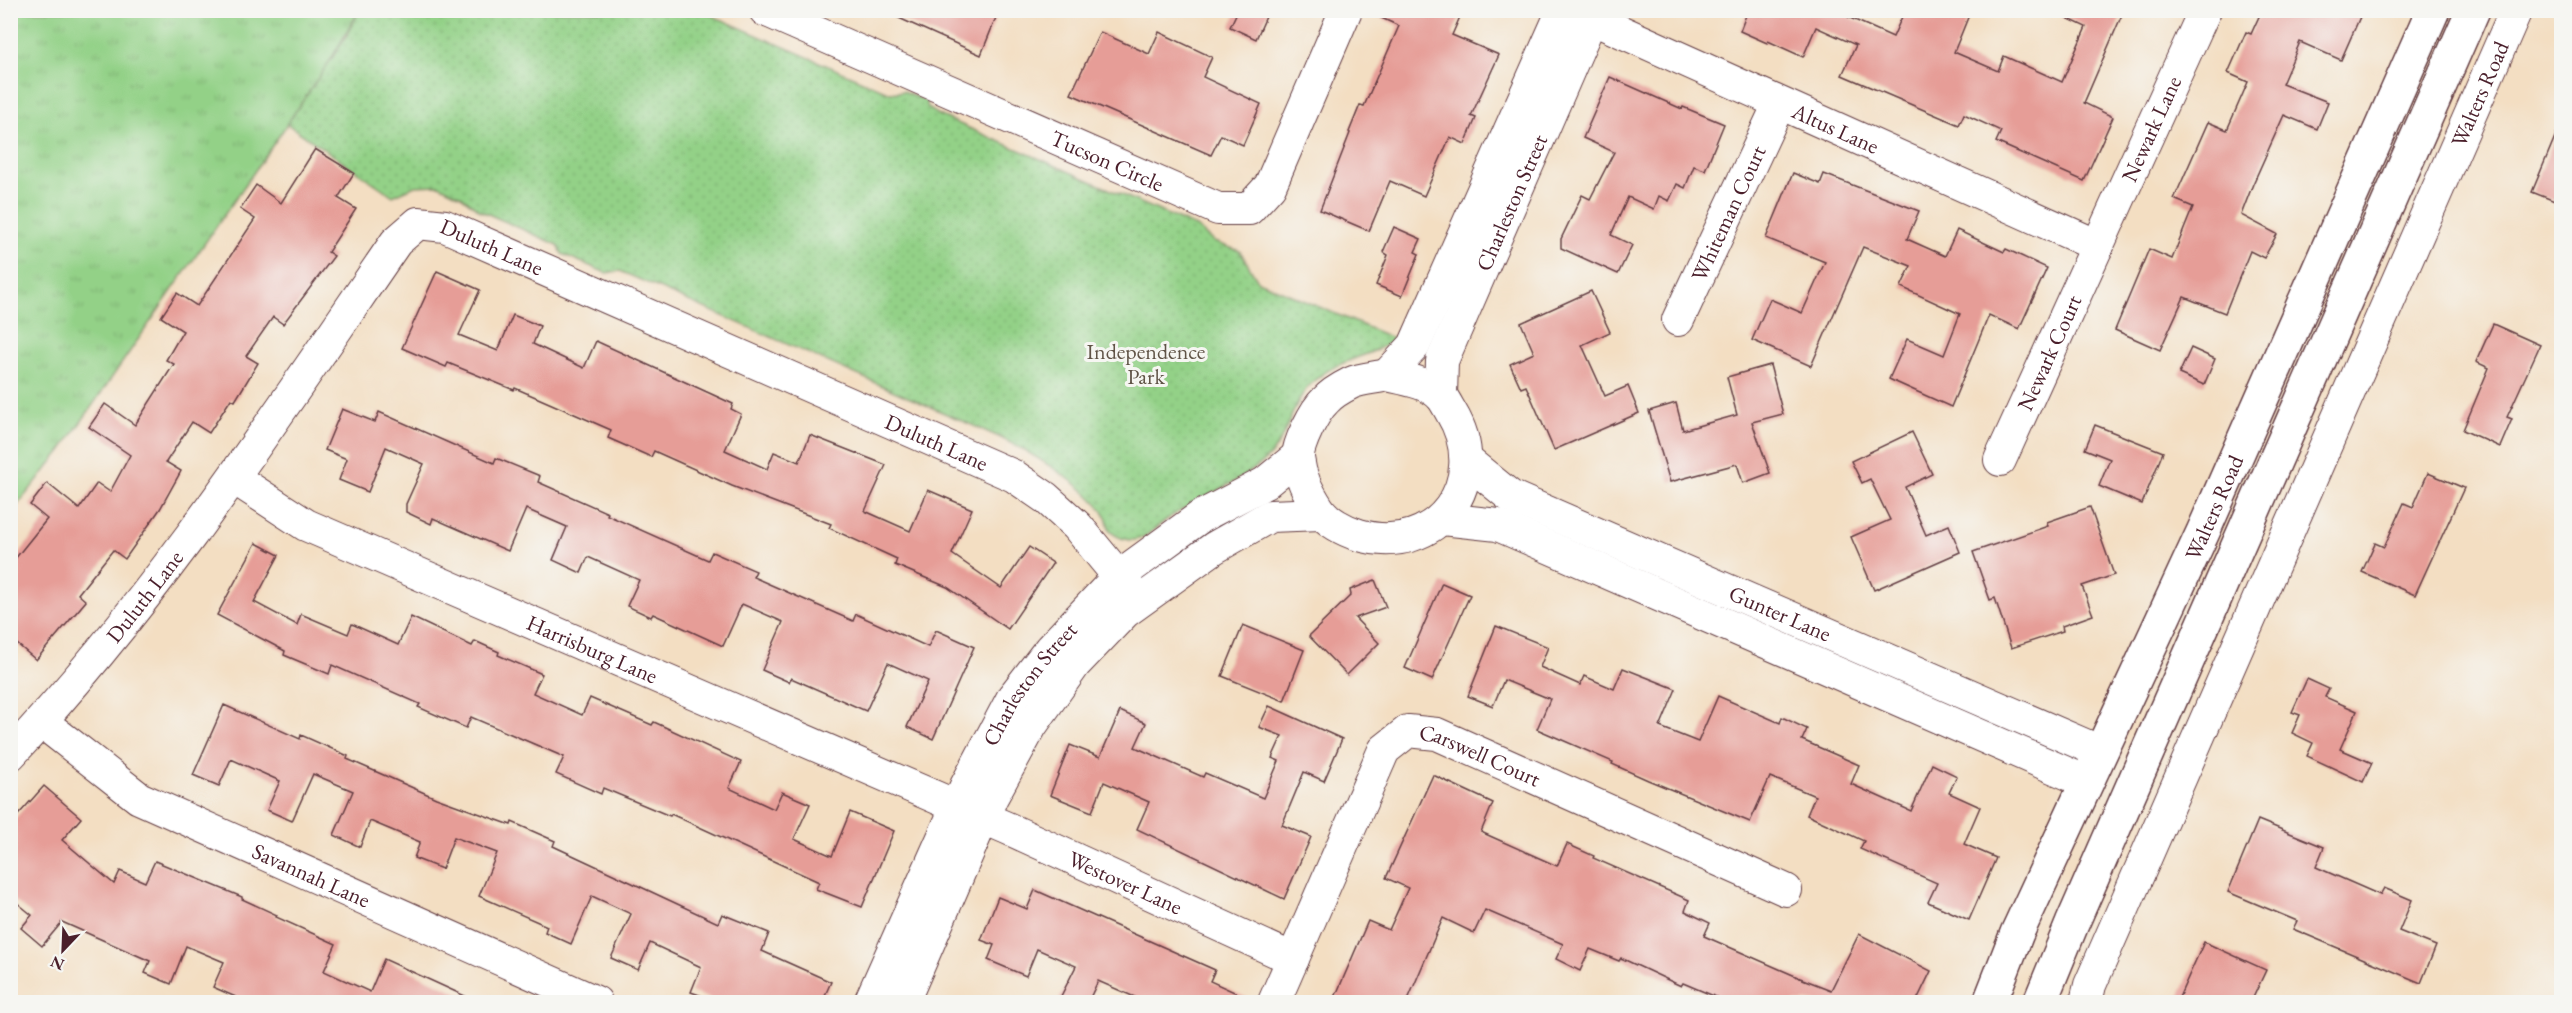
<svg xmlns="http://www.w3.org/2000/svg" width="2572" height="1013" font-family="'EB Garamond',serif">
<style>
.grass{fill:url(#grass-tufts);stroke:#6e7859;stroke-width:1.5}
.park{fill:url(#park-dots);stroke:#6e7859;stroke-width:1.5}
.building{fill:#e69d97}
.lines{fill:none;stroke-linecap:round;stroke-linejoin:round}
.minor-casing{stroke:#633c42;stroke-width:34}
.major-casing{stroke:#633c42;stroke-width:36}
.minor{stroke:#fff;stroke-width:32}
.major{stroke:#fff;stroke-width:33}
.labels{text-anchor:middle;stroke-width:6;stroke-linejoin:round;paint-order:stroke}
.street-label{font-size:22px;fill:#4a1f2b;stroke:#f6f6f2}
.park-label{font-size:22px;fill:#605447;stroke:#f6f6f2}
</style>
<defs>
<pattern id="grass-tufts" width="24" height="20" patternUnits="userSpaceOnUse" patternTransform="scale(1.5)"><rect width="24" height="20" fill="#93d187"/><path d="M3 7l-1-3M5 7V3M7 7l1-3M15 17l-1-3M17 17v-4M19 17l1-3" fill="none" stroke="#80b375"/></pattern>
<pattern id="park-dots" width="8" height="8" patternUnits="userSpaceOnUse" patternTransform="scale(1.5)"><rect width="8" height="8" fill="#93d187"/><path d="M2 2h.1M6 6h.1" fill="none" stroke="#80b375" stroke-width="1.8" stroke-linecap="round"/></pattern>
</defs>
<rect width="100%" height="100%" fill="#f6f6f2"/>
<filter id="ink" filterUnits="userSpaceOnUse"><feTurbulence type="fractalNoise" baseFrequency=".0167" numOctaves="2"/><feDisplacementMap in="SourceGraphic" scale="12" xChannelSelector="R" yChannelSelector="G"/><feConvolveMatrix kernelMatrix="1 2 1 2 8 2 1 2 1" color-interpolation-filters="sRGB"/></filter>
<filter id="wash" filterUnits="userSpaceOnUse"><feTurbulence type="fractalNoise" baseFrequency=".008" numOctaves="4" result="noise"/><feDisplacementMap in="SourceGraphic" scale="24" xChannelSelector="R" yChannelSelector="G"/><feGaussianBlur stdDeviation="1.35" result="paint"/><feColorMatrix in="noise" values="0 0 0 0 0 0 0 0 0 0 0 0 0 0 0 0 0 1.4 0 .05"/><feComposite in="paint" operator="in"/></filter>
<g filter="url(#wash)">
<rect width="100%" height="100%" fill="#f3dec2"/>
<!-- grass -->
<path class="grass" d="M11 11H359L326 68 61 451 11 513Z"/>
<!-- park -->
<path class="park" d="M359 11H702L890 93 904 91 926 101 928 108 939 115 1196 227 1214 242 1240 251 1258 281 1395 339C1370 358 1337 359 1314 381 1291 402 1290 431 1273 452 1252 478 1198 498 1169 518 1159 524 1150 535 1139 539 1129 542 1117 538 1110 531 1108 527 1108 521 1106 517 1095 490 1026 450 999 437L620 271 606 273 562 254 558 245 479 210 461 196 439 185 415 186 393 196 287 124 346 37Z"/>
<g id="blocks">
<!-- building -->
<g class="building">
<path d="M881 10H999L981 55Z"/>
<path d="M1238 10H1269L1256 39 1230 27Z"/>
<path d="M1364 10H1463L1452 35 1499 55 1471 116 1476 118 1465 144 1450 137 1424 196 1390 181 1369 231 1320 210 1350 133 1349 132 1360 105 1364 106 1399 26Z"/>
<path d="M1748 10H1851L1848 17 1893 37 1905 10H1971L1954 52 1998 71 2004 56 2062 82 2086 27 2050 10H2124L2084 103 2113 117 2084 181 1996 142 2001 131 1964 114 1959 125 1842 75 1856 45 1816 27 1803 57 1768 41 1767 43 1740 31Z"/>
<path d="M2262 10H2363L2341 60 2300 42 2282 84 2328 102 2317 129 2284 115 2253 184 2241 215 2277 234 2264 258 2250 251 2225 313 2184 297 2160 350 2115 330 2149 249 2172 259 2193 207 2174 199 2208 122 2227 130 2248 82 2228 73 2246 32 2251 34Z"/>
<path d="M1100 32 1149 54 1159 32 1212 57 1203 77 1261 104 1243 145 1221 135 1211 155 1071 94Z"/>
<path d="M1610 77 1682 109 1683 107 1724 124 1705 170 1694 166 1685 188 1677 184 1669 201 1659 196 1654 209 1628 197 1611 235 1632 245 1618 274 1561 248V239L1582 195 1590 199 1614 152 1583 138Z"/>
<path d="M2562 120V204L2532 192Z"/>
<path d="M315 149 354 173 338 198 356 209 328 252 334 256 283 324 273 317 246 356 258 363 235 401 231 399 209 433 192 422 166 462 181 471 160 509 125 559 113 550 78 594 86 601 36 660 10 638V565L47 519 30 505 47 483 79 509 97 483 110 492 130 455 89 427 105 404 135 425 174 364 166 360 183 331 161 317 177 293 197 306 255 219 240 209 256 185 281 203Z"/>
<path d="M1793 173 1820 184 1824 174 1919 211 1907 239 1945 256 1957 230 2004 252 2006 249 2047 268 2019 329 1989 315 1951 407 1889 379 1907 339 1944 355 1960 314 1901 287 1911 266 1863 247 1811 366 1752 340 1770 299 1802 313 1825 262 1766 238Z"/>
<path d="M1394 227 1421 239 1415 252 1419 254 1402 296 1376 285 1388 255 1383 252Z"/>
<path d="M437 271 480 290 459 335 498 351 513 315 540 326 533 344 584 368 596 341 733 404 731 409 741 414 725 450 767 469 774 452 799 462 810 435 886 465 865 511 910 531 928 490 972 509 952 554 1001 588 1029 547 1053 563 1008 629 947 587 895 565 897 559 829 528 831 524 732 486 654 451 651 457 608 438 611 430 515 388 514 390 448 363 446 367 402 348Z"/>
<path d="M1591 291 1610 332 1582 345 1605 396 1628 386 1639 413 1554 450 1526 386 1521 388 1510 364 1534 353 1521 323Z"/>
<path d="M2493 324 2540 345 2507 417 2512 419 2500 447 2463 430 2489 368 2476 362Z"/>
<path d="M2191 348 2215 359 2204 385 2179 374Z"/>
<path d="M1770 365 1783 414 1752 422 1770 473 1743 483 1737 464 1670 482 1649 411 1676 403 1683 430 1737 415 1727 377Z"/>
<path d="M342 409 375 422 379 412 494 463 496 458 540 476 538 482 608 513 607 515 708 560 712 552 756 571 753 577 853 621 856 614 928 647 936 630 974 647 933 739 907 727 928 681 888 663 866 711 791 678 789 682 762 670 783 622 742 604 723 646 653 614 651 617 627 606 639 580 588 557 581 573 553 560 567 527 526 509 508 551 433 518 431 524 406 512V504L424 464 386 447 368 492 339 480 347 459 325 450Z"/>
<path d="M2095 425 2163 452 2142 504 2099 486 2110 459 2085 449Z"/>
<path d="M1912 432 1932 474 1905 487 1926 535 1949 525 1960 552 1874 590 1851 537 1890 520 1870 479 1862 483 1851 461Z"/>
<path d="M2428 473 2464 488 2415 595 2362 572 2375 543 2384 547 2404 503 2413 507Z"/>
<path d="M2090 507 2114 575 2082 586 2093 615 2062 626 2063 631 2011 648 1995 598 1990 600 1973 552 2048 526 2047 522Z"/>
<path d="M256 543 279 555 254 602 297 625 301 614 348 634 352 624 398 645 411 617 472 646 475 641 499 652 498 655 542 674 533 693 582 715 590 698 652 725 654 722 741 762 729 788 774 809 782 792 810 804 794 839 832 856 850 812 894 831 862 907 816 889 819 882 671 814 670 816 603 788 601 794 556 774 564 757 471 717 466 728 418 707 420 704 332 665 329 674 284 655 285 651 217 615Z"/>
<path d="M1375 580 1386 607 1355 618 1379 643 1347 675 1309 636 1351 595 1350 590Z"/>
<path d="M1442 583 1470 595 1432 680 1405 668Z"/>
<path d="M1243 625 1304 650 1284 701 1222 676Z"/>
<path d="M1496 626 1548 647 1540 667 1580 685 1584 676 1614 689 1623 668 1676 689 1660 727 1698 742 1718 696 1780 723 1782 717 1807 729 1802 740 1859 765 1851 784 1911 811 1932 764 1957 776 1949 793 1980 807 1964 844 1996 858 1969 920 1928 902 1937 883 1860 849 1864 841 1807 815 1815 796 1770 777 1750 822 1648 780 1612 764 1613 762 1537 729 1550 699 1504 680 1493 706 1468 696Z"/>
<path d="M2307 679 2329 689 2325 697 2357 711 2340 749 2372 763 2363 782 2307 756 2313 743 2292 733 2300 715 2292 712Z"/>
<path d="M224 705 300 739 301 735 348 756 347 759 436 798 511 825 512 822 555 841 553 846 718 923 722 914 769 933 762 951 831 982 822 1002H719L691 992 701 967 650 943 638 970 611 958 631 914 592 896 571 944 545 932 547 926 479 896 497 853 454 837 442 869 414 858 420 842 370 821 360 847 334 835 353 791 313 774 292 821 267 810 280 781 231 759 219 786 193 775Z"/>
<path d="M1269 706 1342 739 1324 781 1304 772 1282 825 1311 837 1284 899 1137 829 1149 802 1104 782 1092 812 1050 795 1070 745 1100 757 1120 711 1146 723 1135 747 1203 777 1205 773 1263 798 1279 761 1272 758 1282 736 1259 727Z"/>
<path d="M1433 775 1493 803 1481 832 1557 866 1567 844 1594 856 1593 858 1689 900 1685 911 1710 923 1704 936 1800 978 1831 990 1859 934 1931 971 1916 1002H1728L1683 983 1681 986 1621 958 1619 961 1590 949 1580 971 1556 959 1563 944 1485 910 1474 933 1443 918 1407 1002H1333L1368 921 1389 930 1408 888 1386 878Z"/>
<path d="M44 786 81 818 62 840 114 884 120 871 145 882 155 861 242 897V899L277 915 276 917 336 944 324 971 370 992 384 959 478 1002H247L213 987 224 962 186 946 171 984 145 973 150 961 62 922 42 946 21 928 32 915 10 897V824Z"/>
<path d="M2258 820 2324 847 2316 867 2380 895 2384 888 2412 900 2399 931 2436 946 2421 983 2293 929 2297 921 2228 892Z"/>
<path d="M1035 890 1215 970 1210 981 1256 1002H1146L1098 981 1088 1002H1058L1076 966 1037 949 1026 976 988 960 994 945 981 940 998 897 1027 909Z"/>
<path d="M2204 942 2266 970 2251 1002H2177Z"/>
</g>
</g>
</g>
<g filter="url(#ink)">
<use href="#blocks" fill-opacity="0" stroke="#633c42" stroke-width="1.5"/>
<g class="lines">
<!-- minor casing -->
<g class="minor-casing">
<g id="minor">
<path id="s1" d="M765 10 1218 209H1249L1270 186 1346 10"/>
<path id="s2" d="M1573 10 2098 246"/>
<path id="s3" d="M1678 320 1779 104"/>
<path d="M1387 375C1405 379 1428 382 1442 397 1445 401 1448 407 1451 412 1493 481 1437 558 1359 535 1345 531 1326 521 1318 508 1308 492 1300 477 1298 458 1297 445 1315 410 1325 401 1331 394 1343 387 1351 383 1362 378 1376 378 1387 375Z"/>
<path d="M1387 375 1414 346 1563 10"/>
<path id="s4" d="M1441 396 1442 361 1595 10"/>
<path id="s5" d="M2000 460 2205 10"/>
<path id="s6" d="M1467 461 1510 496 2101 752"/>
<path id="s7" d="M234 478 306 525 1007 828 1293 959"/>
<path d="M1442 519 1498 525 2087 782"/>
<path id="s8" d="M42 722 139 798 596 1002"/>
<path id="s9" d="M10 755C157 598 275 418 396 242L418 223 445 226 1014 476 1046 498 1077 526 1139 601"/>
<path id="s10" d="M870 1002 966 786 1013 697 1050 649 1119 576 1200 517 1265 483 1298 456"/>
<path d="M903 1002 992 797 1031 726 1075 664 1125 612 1214 548 1270 516 1321 514"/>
<path id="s11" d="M1274 1002 1384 750 1408 731 1437 734 1786 890"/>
<path id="s12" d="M2086 1002 2090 985 2516 10"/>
</g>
</g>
<!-- major casing -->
<g class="major-casing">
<g id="major">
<path id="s13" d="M1990 1002 2017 933 2203 532 2433 10"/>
<path d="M2040 1002 2072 924 2473 10"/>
</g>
</g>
<!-- minor -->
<use href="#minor" class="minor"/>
<!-- major -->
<use href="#major" class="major"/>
</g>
</g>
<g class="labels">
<!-- street labels -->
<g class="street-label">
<text dy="8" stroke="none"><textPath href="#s12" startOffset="990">Walters Road</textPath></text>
<text dy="8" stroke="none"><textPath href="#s5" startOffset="364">Newark Lane</textPath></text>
<text dy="8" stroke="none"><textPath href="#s2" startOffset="288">Altus Lane</textPath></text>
<text dy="8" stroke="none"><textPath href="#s1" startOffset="374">Tucson Circle</textPath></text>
<text dy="8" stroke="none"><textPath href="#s4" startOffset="208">Charleston Street</textPath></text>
<text dy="8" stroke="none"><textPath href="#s3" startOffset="118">Whiteman Court</textPath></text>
<text dy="8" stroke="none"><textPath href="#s9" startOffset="750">Duluth Lane</textPath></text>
<text dy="8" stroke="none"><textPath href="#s5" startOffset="118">Newark Court</textPath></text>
<text dy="8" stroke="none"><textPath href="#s9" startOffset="1236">Duluth Lane</textPath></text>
<text dy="8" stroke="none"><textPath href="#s13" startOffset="543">Walters Road</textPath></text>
<text dy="8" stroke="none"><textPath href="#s9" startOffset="208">Duluth Lane</textPath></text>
<text dy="8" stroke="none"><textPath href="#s6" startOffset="350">Gunter Lane</textPath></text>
<text dy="8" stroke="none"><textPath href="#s7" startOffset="398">Harrisburg Lane</textPath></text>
<text dy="8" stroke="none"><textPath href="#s10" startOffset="357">Charleston Street</textPath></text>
<text dy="8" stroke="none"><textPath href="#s11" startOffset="382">Carswell Court</textPath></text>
<text dy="8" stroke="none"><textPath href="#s8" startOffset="312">Savannah Lane</textPath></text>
<text dy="8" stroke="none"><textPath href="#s7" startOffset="980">Westover Lane</textPath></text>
</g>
<!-- park labels -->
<g class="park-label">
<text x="1146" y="359">Independence<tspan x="1146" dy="25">Park</tspan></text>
</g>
</g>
<!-- margin -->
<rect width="2572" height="1013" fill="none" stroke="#f6f6f2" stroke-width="36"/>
<!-- north arrow -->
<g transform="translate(63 950) rotate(203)" stroke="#f6f6f2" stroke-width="4.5" paint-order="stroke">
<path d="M0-4.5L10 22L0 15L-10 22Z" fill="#4a1f2b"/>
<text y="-9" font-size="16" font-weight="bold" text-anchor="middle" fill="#4a1f2b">N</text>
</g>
</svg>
